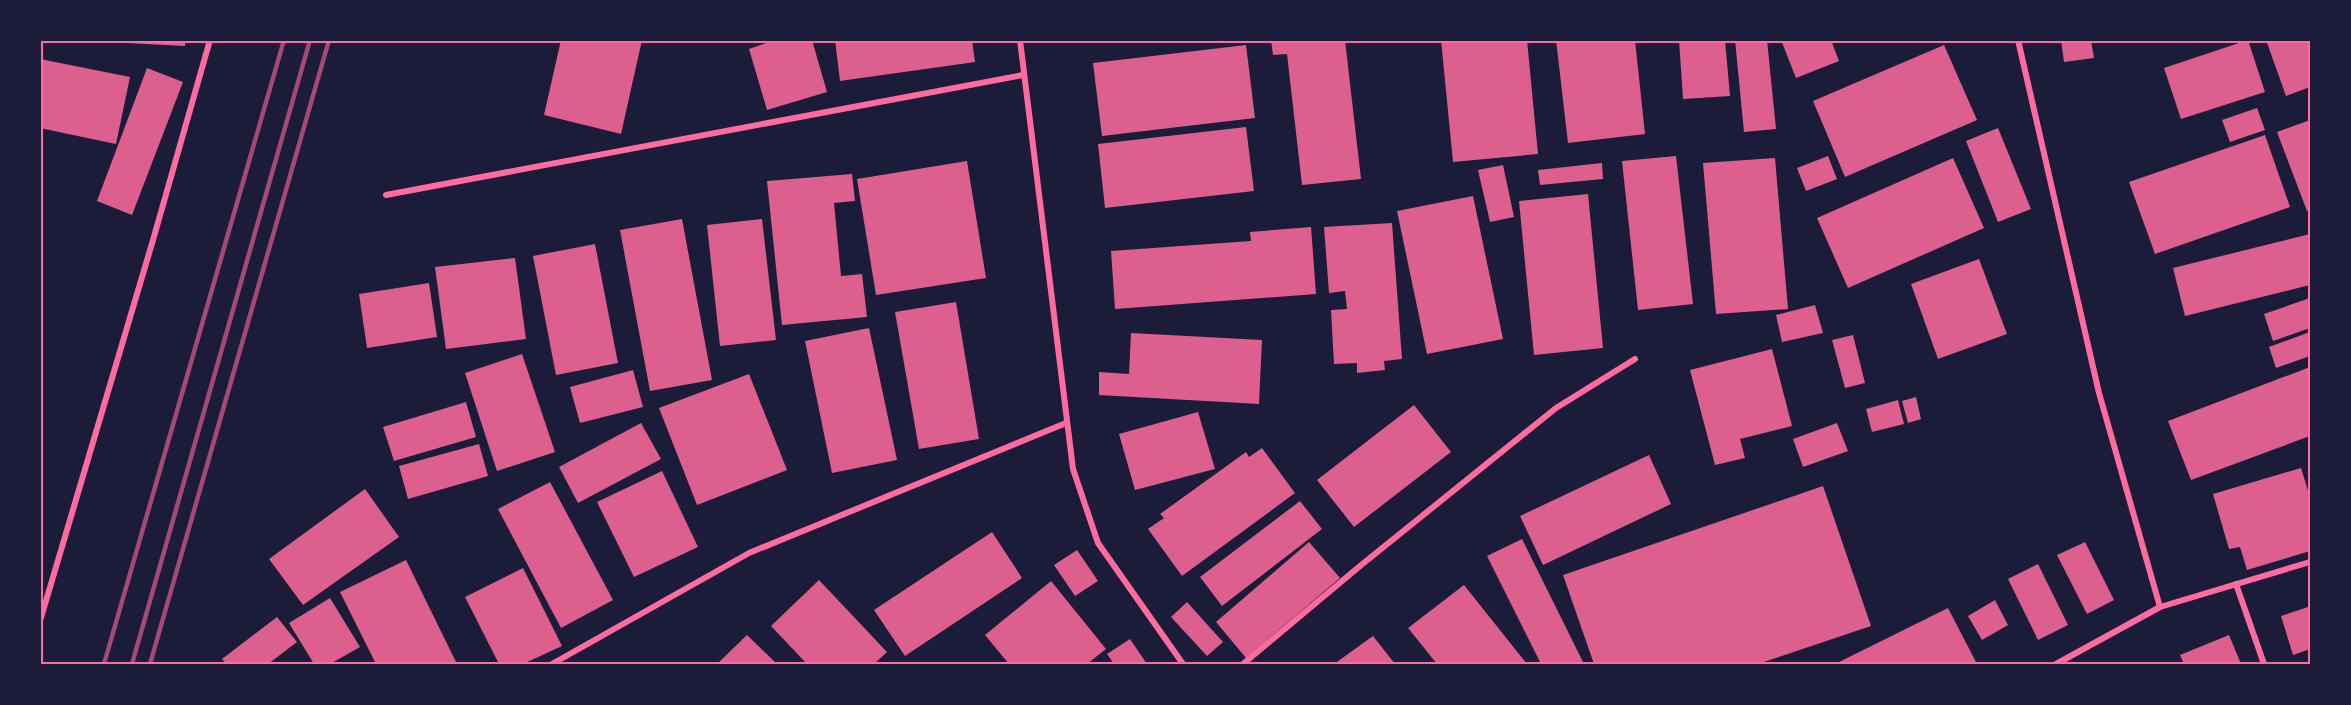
<svg xmlns="http://www.w3.org/2000/svg" width="2351" height="705" font-family="'Titillium Web',sans-serif">
<style>
.building{fill:#dd5f8e}
.lines{fill:none;stroke-linecap:round;stroke-linejoin:round}
.minor{stroke:#ff6b9d;stroke-width:6}
.rail{stroke:#a44b75;stroke-width:4.5}
.neatline{fill:none;stroke:#ff6b9d;stroke-width:2}
</style>
<rect width="100%" height="100%" fill="#1b1b3a"/>
<!-- building -->
<g class="building">
<path d="M107 40H185V46L107 42Z"/>
<path d="M561 40H642L621 134 544 115Z"/>
<path d="M775 40H812L827 92 767 110 749 49Z"/>
<path d="M835 40H972L975 62 840 81Z"/>
<path d="M1271 40H1345L1361 179 1302 185 1287 54 1273 55Z"/>
<path d="M1441 40H1527L1538 154 1453 162Z"/>
<path d="M1556 40H1635L1645 134 1568 143Z"/>
<path d="M1679 40H1725L1730 96 1683 99Z"/>
<path d="M1735 40H1767L1776 129 1744 132Z"/>
<path d="M1781 40H1831L1839 61 1796 78Z"/>
<path d="M2061 40H2091L2094 58 2064 62Z"/>
<path d="M2248 40 2265 92 2181 119 2164 68Z"/>
<path d="M2266 40H2310V87L2286 96Z"/>
<path d="M1246 45 1255 118 1102 136 1093 63Z"/>
<path d="M1944 45 1977 120 1845 177 1813 101Z"/>
<path d="M40 59 130 77 116 144 40 128Z"/>
<path d="M147 68 183 82 132 215 97 201Z"/>
<path d="M2257 108 2265 130 2230 142 2222 120Z"/>
<path d="M2310 120V210L2307 211 2277 132Z"/>
<path d="M1246 127 1254 191 1105 208 1098 144Z"/>
<path d="M1998 128 2031 209 1998 222 1966 141Z"/>
<path d="M2265 135 2290 207 2155 254 2129 182Z"/>
<path d="M1676 156 1693 304 1638 310 1622 161Z"/>
<path d="M1828 156 1837 179 1806 191 1797 168Z"/>
<path d="M1775 158 1788 309 1716 314 1703 163Z"/>
<path d="M1953 158 1984 228 1848 288 1817 218Z"/>
<path d="M967 161 986 278 876 295 857 179Z"/>
<path d="M1602 163 1603 179 1540 185 1538 170Z"/>
<path d="M1503 165 1514 217 1490 222 1478 170Z"/>
<path d="M852 174 855 201 834 203 841 276 862 274 867 317 782 325 767 181Z"/>
<path d="M1588 194 1603 348 1534 355 1519 201Z"/>
<path d="M1473 196 1503 339 1427 354 1397 211Z"/>
<path d="M682 219 712 380 650 391 620 230Z"/>
<path d="M762 219 776 340 720 346 707 225Z"/>
<path d="M1392 223 1402 359 1384 361 1385 370 1357 373V363L1334 364 1331 310 1347 309 1345 291 1329 293 1324 227Z"/>
<path d="M1311 227 1316 294 1115 309 1111 251 1251 241 1250 232Z"/>
<path d="M2310 234V285L2185 316 2173 268Z"/>
<path d="M595 244 618 363 556 375 533 256Z"/>
<path d="M515 258 526 339 446 349 435 267Z"/>
<path d="M1979 259 2007 334 1938 359 1911 284Z"/>
<path d="M429 283 437 337 367 348 359 294Z"/>
<path d="M2310 298V328L2273 341 2264 314Z"/>
<path d="M956 302 979 439 919 449 895 312Z"/>
<path d="M1815 305 1823 333 1782 342 1776 315Z"/>
<path d="M869 328 897 460 832 473 805 341Z"/>
<path d="M2310 332V356L2276 368 2269 347Z"/>
<path d="M1131 333 1262 340 1259 404 1099 395V372L1129 374Z"/>
<path d="M1853 335 1865 383 1845 388 1832 340Z"/>
<path d="M1772 349 1792 426 1740 439 1745 458 1715 465 1690 370Z"/>
<path d="M522 354 555 452 497 471 465 373Z"/>
<path d="M2310 367V436L2191 480 2168 421Z"/>
<path d="M633 370 643 407 580 423 570 387Z"/>
<path d="M749 374 787 470 697 505 659 408Z"/>
<path d="M1916 397 1921 419 1908 423 1902 401Z"/>
<path d="M1898 400 1904 424 1872 432 1866 409Z"/>
<path d="M466 402 476 437 394 461 383 427Z"/>
<path d="M1414 405 1451 452 1354 527 1317 480Z"/>
<path d="M1198 412 1215 469 1135 490 1119 434Z"/>
<path d="M641 423 661 459 578 503 559 467Z"/>
<path d="M1837 423 1848 451 1803 467 1793 439Z"/>
<path d="M479 444 488 476 408 499 399 466Z"/>
<path d="M1262 448 1295 493 1182 576 1148 529 1164 518 1160 514 1246 452 1249 457Z"/>
<path d="M1649 455 1671 504 1543 565 1520 516Z"/>
<path d="M2301 468 2310 497V551L2247 570 2240 547 2229 549 2213 494Z"/>
<path d="M662 471 698 547 634 577 597 502Z"/>
<path d="M550 482 613 600 561 628 498 509Z"/>
<path d="M1823 486 1871 626 1758 664H1594L1563 575Z"/>
<path d="M365 489 399 537 303 605 269 559Z"/>
<path d="M1300 501 1322 529 1222 606 1200 577Z"/>
<path d="M992 532 1022 578 905 656 874 610Z"/>
<path d="M1522 539 1584 664H1541L1487 556Z"/>
<path d="M1309 542 1340 578 1246 658 1216 622Z"/>
<path d="M2085 542 2114 600 2087 614 2057 555Z"/>
<path d="M1077 550 1098 581 1075 596 1054 565Z"/>
<path d="M406 560 457 664H376L340 592Z"/>
<path d="M2038 564 2068 625 2038 640 2008 579Z"/>
<path d="M523 568 562 646 523 664H499L465 597Z"/>
<path d="M819 580 887 652 874 664H807L771 626Z"/>
<path d="M1051 581 1106 649 1087 664H1009L985 635Z"/>
<path d="M1464 585 1527 664H1437L1408 628Z"/>
<path d="M330 598 360 647 330 664H314L289 623Z"/>
<path d="M1995 600 2008 625 1982 640 1968 616Z"/>
<path d="M1187 602 1223 642 1207 656 1171 617Z"/>
<path d="M2308 607 2310 615V649L2293 655 2281 616Z"/>
<path d="M1948 608 1977 664H1835Z"/>
<path d="M277 617 297 642 268 664H226L222 659Z"/>
<path d="M747 635 777 664H717Z"/>
<path d="M2229 635 2241 664H2184L2180 655Z"/>
<path d="M1373 636 1395 664H1334Z"/>
<path d="M1130 639 1147 664H1114L1107 654Z"/>
</g>
<g class="lines">
<!-- minor -->
<g class="minor">
<path d="M1020 40 1073 469 1098 543 1183 664"/>
<path d="M2018 40 2099 393 2160 607"/>
<path d="M386 195 1023 75"/>
<path d="M2236 584 2264 664"/>
<path d="M40 621 153 240 210 40"/>
<path d="M552 664 749 553 1066 423"/>
<path d="M1243 664 1360 566 1556 408 1635 359"/>
<path d="M2056 664 2160 607 2310 562"/>
</g>
<!-- rail -->
<g class="rail">
<path d="M104 664 284 40"/>
<path d="M132 664 310 40"/>
<path d="M150 664 329 40"/>
</g>
</g>
<!-- border -->
<rect width="2351" height="705" fill="none" stroke="#1b1b3a" stroke-width="84"/>
<rect x="42" y="42" width="2267" height="621" class="neatline"/>
</svg>
